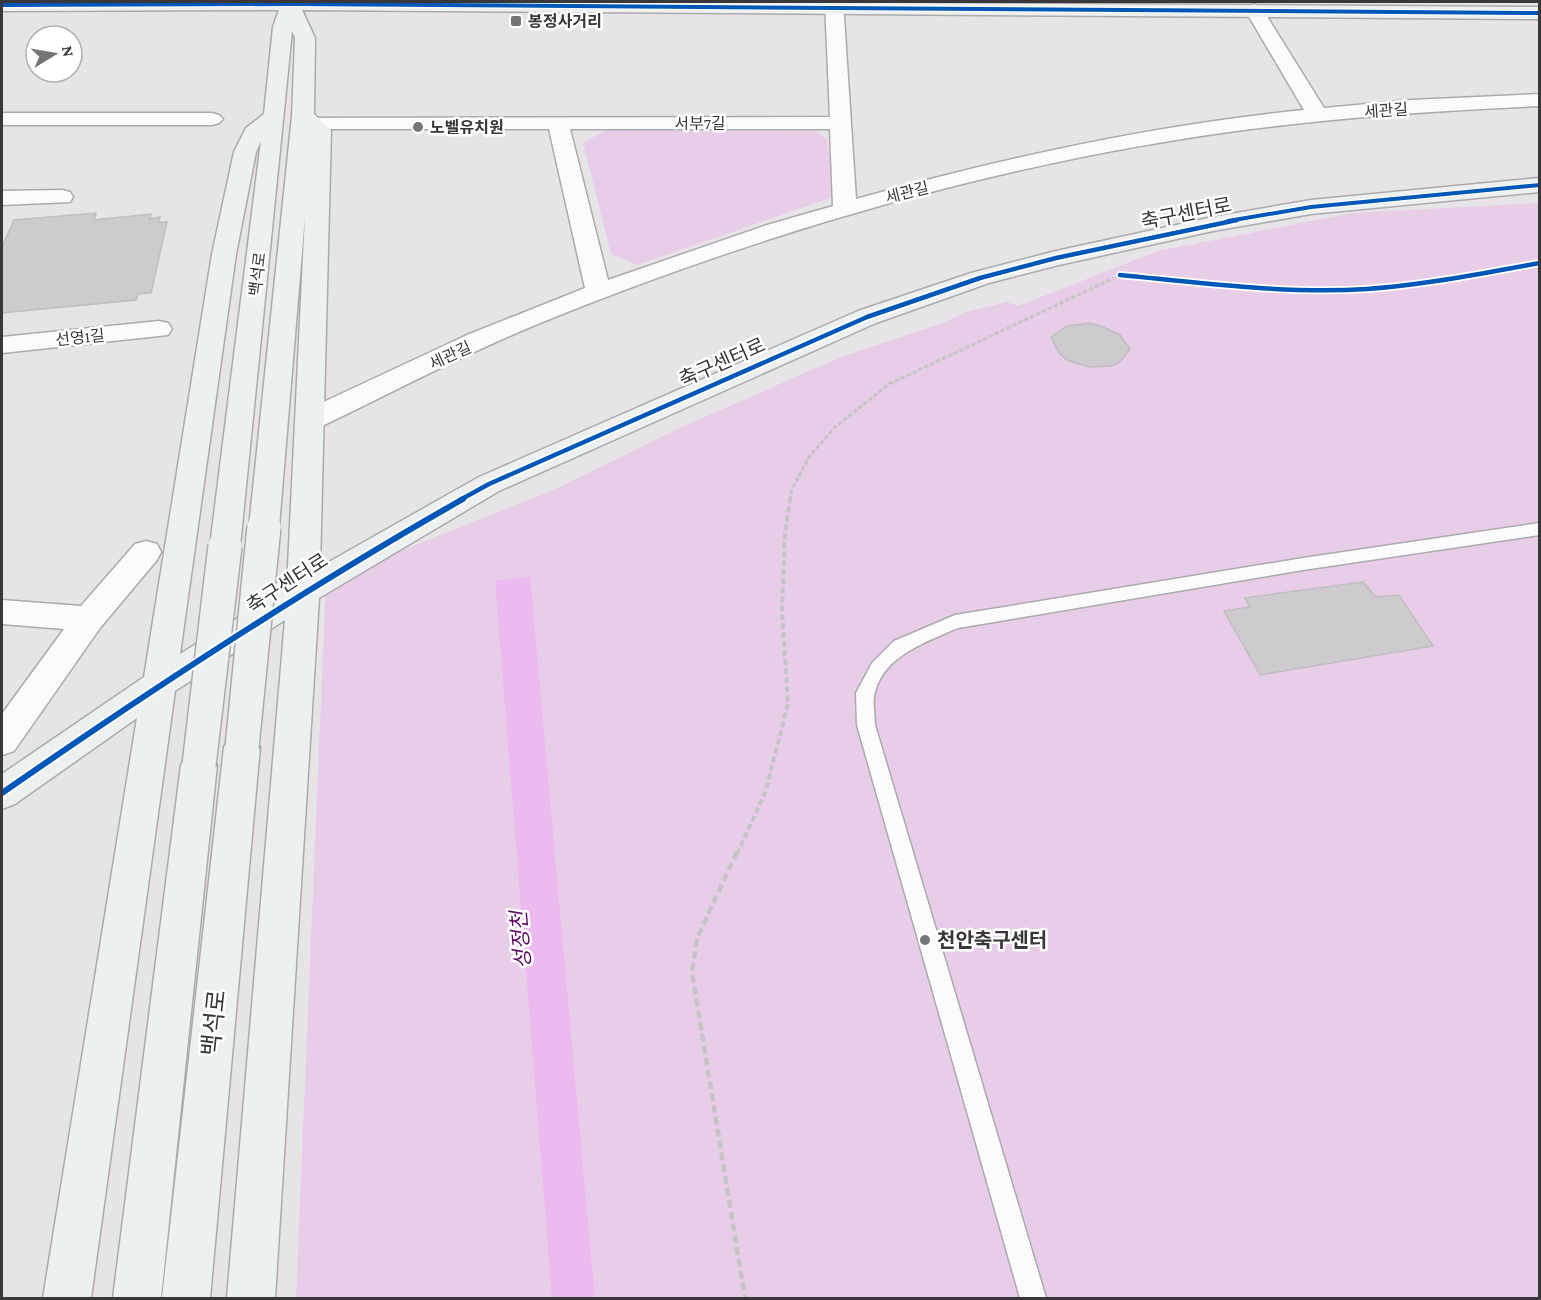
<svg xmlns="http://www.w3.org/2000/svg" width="1541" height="1300" font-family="'Crimson Pro','Noto Sans KR',serif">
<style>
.green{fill:#e8cde8}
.water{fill:#ecbaee}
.building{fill:#cdcbcd;stroke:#bfbdbf;stroke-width:1.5}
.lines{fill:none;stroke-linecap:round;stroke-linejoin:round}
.lane-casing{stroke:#aca9ac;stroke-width:3}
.street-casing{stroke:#aca9ac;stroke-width:3}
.secondary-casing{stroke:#aca9ac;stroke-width:3}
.path-far2{stroke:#c6c4c6;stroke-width:3;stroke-dasharray:4.5 2;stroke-linecap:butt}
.path-far1{stroke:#c6c4c6;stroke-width:4;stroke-dasharray:6 3;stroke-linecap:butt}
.path{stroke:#c6c4c6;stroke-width:4.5;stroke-dasharray:8 4;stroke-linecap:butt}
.lane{fill:#fbfbfb;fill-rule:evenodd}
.street{fill:#fbfbfb;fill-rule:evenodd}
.secondary{fill:#edf0f0;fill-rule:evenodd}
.secondary-bridge-casing{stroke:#aca9ac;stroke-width:36;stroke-linecap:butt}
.secondary-bridge{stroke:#edf0f0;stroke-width:33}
.cycleway-far2-casing{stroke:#fff;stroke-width:6}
.cycleway-far1-casing{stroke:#fff;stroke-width:8}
.cycleway-casing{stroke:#fff;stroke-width:10}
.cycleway-far2{stroke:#0057b8;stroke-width:4}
.cycleway-far1{stroke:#0057b8;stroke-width:4.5}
.cycleway{stroke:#0057b8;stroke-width:6}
.poi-dot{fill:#767476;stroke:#fff;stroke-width:2}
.labels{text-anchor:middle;stroke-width:5;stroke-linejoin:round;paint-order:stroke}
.far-poi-label{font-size:16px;font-weight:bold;fill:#393739;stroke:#fff;text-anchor:start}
.far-street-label{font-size:16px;fill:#393739;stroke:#fff}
.street-label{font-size:20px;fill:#393739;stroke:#fff}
.poi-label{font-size:20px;font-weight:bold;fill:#393739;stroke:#fff;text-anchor:start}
.water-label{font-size:21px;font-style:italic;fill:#5f0865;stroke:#fff}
.near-street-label{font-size:24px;fill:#393739;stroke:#fff}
</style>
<rect width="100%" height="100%" fill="#e7e4e7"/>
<!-- green -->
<g class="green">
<path d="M606 130 815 131 827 139 834 195 828 199 637 265 611 254 583 143Z"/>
<path d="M1539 203V1298H296L326 581 556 489 682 427 841 357 943 323 966 312 1007 302 1018 306 1158 251 1352 213Z"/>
</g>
<!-- water -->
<path class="water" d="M530 576 589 1235 595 1298H552L495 581Z"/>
<!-- building -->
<g class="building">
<path d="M96 213 94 220 151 214 150 219 160 217 158 222H167L151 293 138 294 136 300 2 313V247L14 220Z"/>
<path d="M1089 323 1101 326 1120 335 1130 349 1120 362 1112 366 1089 367 1067 360 1059 353 1051 337 1067 326Z"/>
<path d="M1363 582 1376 597 1399 595 1433 646 1260 675 1224 611 1250 607 1245 598Z"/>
</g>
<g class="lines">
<!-- lane casing -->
<g class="lane-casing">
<path id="lane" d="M1540 523V535L1303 570 958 628C926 642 885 655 875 692 872 701 875 715 875 725L1046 1298H1020L857 725 856 693 872 663 894 641 955 615 1303 558Z"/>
</g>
<!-- street casing -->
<g class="street-casing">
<g id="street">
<path d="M825 2H843L856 199C1002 158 1153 125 1304 110L1245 10 1254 4 1263 10 1324 108 1411 100 1540 94V106C1454 110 1369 115 1285 125 1030 154 777 227 540 323 465 354 393 392 320 427L310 429 300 427 296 420 300 413 467 335 585 288 549 129H314L306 128 303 123 306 118 830 117ZM570 129H830L833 206 767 225 608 280Z"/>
<path d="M2 113H212L219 115 223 119 219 123 212 125H2Z"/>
<path d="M62 190 70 192 73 197 70 202 2 205V191Z"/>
<path d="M159 321 168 323 172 329 168 335 2 353V337Z"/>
<path d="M146 541 157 544 161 552 157 560 100 628 14 751 2 755V714L64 629 2 624V600L81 606 135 544Z"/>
</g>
</g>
<!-- secondary casing -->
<g class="secondary-casing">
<g id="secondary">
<path d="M2 2H721L1540 7V19L302 10 315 38 314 114 331 130 320 567 479 477 858 311 971 273 1056 251 1213 217 1311 200 1540 178V192L1311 214 1213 231 1059 265 989 283 876 323 499 491 319 598 275 1298H227L285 620 175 691 91 1298H43L137 718 15 804 2 809V774L144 677 212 254 234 152 246 128 264 114 273 27 279 10 2 11ZM292 31 295 38 292 116 249 527 253 535 264 538 275 535 279 527 305 216 287 587 180 654 236 254 256 152 261 141 210 546 214 554 225 557 236 554 240 546Z"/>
<path d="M242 732 254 737 260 747 210 1298H162L224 747 230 737Z"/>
<path d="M199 750 212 754 217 765 161 1298H113L181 765 186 754Z"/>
</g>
</g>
<!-- path-far2 -->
<path class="path-far2" d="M790 500 792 489 809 457 834 428 889 384 1114 278"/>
<!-- path-far1 -->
<path class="path-far1" d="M737 854 765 793 788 704 782 611 785 535 790 499"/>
<!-- path -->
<path class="path" d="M737 852 697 938 692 973 745 1298"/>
<!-- lane -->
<use href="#lane" class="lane"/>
<!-- street -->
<use href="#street" class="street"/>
<!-- secondary -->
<use href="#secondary" class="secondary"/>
<!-- secondary-bridge casing -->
<g class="secondary-bridge-casing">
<g id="secondary-bridge">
<path d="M242 747 264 527"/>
<path d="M199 765 225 546"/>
</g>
</g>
<!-- secondary-bridge -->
<use href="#secondary-bridge" class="secondary-bridge"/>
<!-- cycleway-far2 casing -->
<g class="cycleway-far2-casing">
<g id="cycleway-far2">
<path d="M2 5 290 4 1540 13"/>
<path d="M1228 221 1311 207 1540 185"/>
</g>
</g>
<!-- cycleway-far1 casing -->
<g class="cycleway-far1-casing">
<g id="cycleway-far1">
<path d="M1120 275C1202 283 1285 294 1367 289 1425 285 1483 273 1540 263"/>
<path d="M460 500 489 484 867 317 980 278 1056 258 1237 220"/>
</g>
</g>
<!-- cycleway casing -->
<g class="cycleway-casing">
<path id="cycleway" d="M2 793C152 689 304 589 463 499"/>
</g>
<!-- cycleway-far2 -->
<use href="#cycleway-far2" class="cycleway-far2"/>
<!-- cycleway-far1 -->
<use href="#cycleway-far1" class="cycleway-far1"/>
<!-- cycleway -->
<use href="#cycleway" class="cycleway"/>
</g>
<!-- markers -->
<g class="poi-dot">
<rect x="510" y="15" width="12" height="12" rx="3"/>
<circle cx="418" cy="127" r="6"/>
<circle cx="925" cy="940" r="6"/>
</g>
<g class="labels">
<!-- far-poi labels -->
<g class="far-poi-label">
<text x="528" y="27">봉정사거리</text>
<text x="430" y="133">노벨유치원</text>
</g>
<!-- far-street labels -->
<g class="far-street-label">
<text transform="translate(1386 110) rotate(-4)" y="6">세관길</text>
<text x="700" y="129">서부7길</text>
<text transform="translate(907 192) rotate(-14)" y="6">세관길</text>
<text transform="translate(257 274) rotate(-83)" y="6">백석로</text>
<text transform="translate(80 337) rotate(-6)" y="6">선영1길</text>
<text transform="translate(450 355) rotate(-25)" y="6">세관길</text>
</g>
<!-- street labels -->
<g class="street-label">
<text transform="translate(1186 213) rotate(-11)" y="7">축구센터로</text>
<text transform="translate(722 362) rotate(-24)" y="7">축구센터로</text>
<text transform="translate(287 583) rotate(-33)" y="7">축구센터로</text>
</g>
<!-- poi labels -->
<g class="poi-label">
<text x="937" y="947">천안축구센터</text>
</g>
<!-- water labels -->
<g class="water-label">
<text transform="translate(521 940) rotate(-95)" y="7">성정천</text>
</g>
<!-- near-street labels -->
<g class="near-street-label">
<text transform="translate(214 1023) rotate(-84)" y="8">백석로</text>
</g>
</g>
<!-- border -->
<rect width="1541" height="1300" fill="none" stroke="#393739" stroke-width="6"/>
<!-- north arrow -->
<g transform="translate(54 54) rotate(79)"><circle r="28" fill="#ffffff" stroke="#b0afb0" stroke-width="1.5"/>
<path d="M0-4.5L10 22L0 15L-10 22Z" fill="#767476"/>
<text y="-9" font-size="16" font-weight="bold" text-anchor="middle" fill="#393739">N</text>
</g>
</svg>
